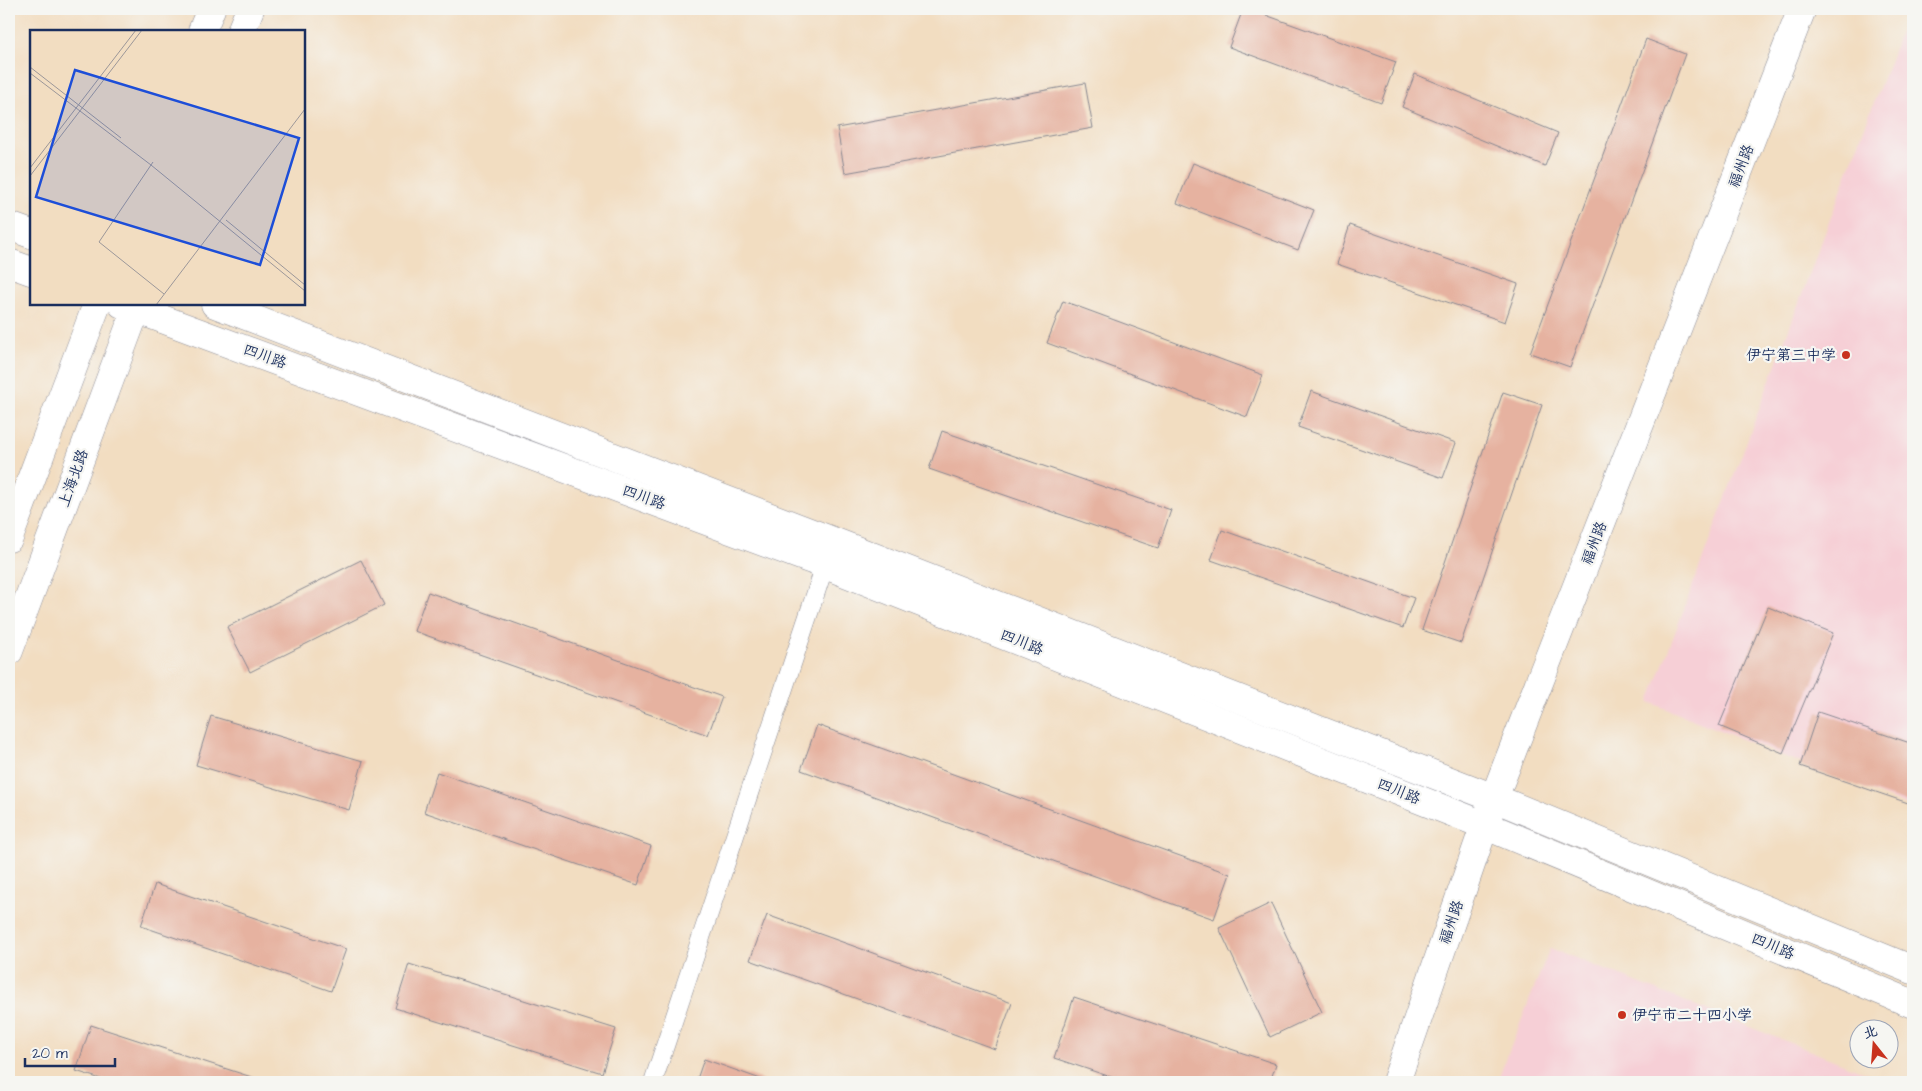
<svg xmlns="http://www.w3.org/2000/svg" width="1922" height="1091" font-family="'Architects Daughter','LXGW WenKai TC',sans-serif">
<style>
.built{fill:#f6cfd6}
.building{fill:#e6b2a0}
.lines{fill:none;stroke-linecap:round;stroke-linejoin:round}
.lane-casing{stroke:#868690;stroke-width:19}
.secondary-casing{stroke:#868690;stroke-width:29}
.lane{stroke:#fff;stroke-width:18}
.secondary{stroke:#fff;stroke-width:28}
.poi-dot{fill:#c8321e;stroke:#f6f6f2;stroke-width:2}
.labels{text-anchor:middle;stroke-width:4.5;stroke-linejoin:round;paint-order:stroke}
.street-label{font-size:15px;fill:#1b2f5e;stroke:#f6f6f2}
.poi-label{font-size:15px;fill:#1b2f5e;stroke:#f6f6f2;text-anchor:end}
.inset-road{fill:none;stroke:#9c9799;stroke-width:1}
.view{fill:#1d4ed8;fill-opacity:0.15;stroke:#1d4ed8;stroke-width:2.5}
.inset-edge{fill:none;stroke:#1b2f5e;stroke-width:2.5}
</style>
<rect width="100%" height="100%" fill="#f6f6f2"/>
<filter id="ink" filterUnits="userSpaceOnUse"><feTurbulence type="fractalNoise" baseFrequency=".02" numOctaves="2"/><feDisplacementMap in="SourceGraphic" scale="10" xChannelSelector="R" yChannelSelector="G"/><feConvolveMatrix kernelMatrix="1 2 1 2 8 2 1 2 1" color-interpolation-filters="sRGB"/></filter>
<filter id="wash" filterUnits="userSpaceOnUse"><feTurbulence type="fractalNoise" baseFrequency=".0096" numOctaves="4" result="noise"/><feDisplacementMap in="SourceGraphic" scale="20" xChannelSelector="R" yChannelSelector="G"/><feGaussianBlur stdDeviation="1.12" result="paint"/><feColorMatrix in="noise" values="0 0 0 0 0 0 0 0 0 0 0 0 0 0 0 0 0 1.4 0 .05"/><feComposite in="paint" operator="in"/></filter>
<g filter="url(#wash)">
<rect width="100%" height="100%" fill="#f2ddc1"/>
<!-- built -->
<g class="built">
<path d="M1909 9H1913V808L1649 702Z"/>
<path d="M1550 948 1889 1082H1497Z"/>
</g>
<g id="blocks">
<!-- building -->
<g class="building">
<path d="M1243 9H1249L1396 62 1381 103 1229 47Z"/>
<path d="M1646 39 1685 54 1570 367 1530 353Z"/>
<path d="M1415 74 1558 133 1545 166 1402 107Z"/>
<path d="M1085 83 1093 128 845 173 837 128Z"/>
<path d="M1193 163 1314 210 1298 250 1177 203Z"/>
<path d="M1350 225 1518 284 1505 322 1337 264Z"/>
<path d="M1063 301 1263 375 1247 417 1047 343Z"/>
<path d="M1311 391 1456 443 1443 478 1298 427Z"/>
<path d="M1503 392 1542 405 1461 643 1422 630Z"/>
<path d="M942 431 1171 510 1158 548 929 469Z"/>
<path d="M1222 530 1414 598 1403 628 1211 560Z"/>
<path d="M361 560 384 605 250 672 227 627Z"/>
<path d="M428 592 722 697 708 735 414 631Z"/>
<path d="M1768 607 1833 633 1783 753 1719 726Z"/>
<path d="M1818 712 1913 744V796L1911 804 1800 766Z"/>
<path d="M211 716 363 761 349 810 196 765Z"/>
<path d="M817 725 1230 874 1214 919 801 770Z"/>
<path d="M437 772 651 846 638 885 424 812Z"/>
<path d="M155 884 346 949 331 991 141 926Z"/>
<path d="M1271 903 1322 1012 1270 1037 1219 928Z"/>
<path d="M767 915 1012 1003 995 1049 750 960Z"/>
<path d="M409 964 616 1029 602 1073 395 1008Z"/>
<path d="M1074 997 1276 1064 1270 1082H1126L1054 1058Z"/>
<path d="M91 1025 267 1082H110L76 1071Z"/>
<path d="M704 1059 769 1082H696Z"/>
</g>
</g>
</g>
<g filter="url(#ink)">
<use href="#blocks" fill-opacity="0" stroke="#868690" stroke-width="1"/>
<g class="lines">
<!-- lane casing -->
<g class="lane-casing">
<path id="lane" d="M653 1082 828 556"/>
</g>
<!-- secondary casing -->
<g class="secondary-casing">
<g id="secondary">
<path d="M202 31 211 9"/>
<path d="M241 31 250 9"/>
<path d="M9 226 31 234"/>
<path d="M9 263 31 271"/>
<path d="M122 304 825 565 1484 825 1913 1004"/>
<path d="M215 304 833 541 1494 798 1913 970"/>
<path d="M9 538 97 304"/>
<path d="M9 651 138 304"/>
<path d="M1396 1082 1494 798 1802 9"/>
</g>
</g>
<!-- lane -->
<use href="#lane" class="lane"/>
<!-- secondary -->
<use href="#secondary" class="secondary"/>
</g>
</g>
<!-- markers -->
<g class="poi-dot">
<circle cx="1846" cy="355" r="5"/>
<circle cx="1622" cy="1015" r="5"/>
</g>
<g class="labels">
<!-- street labels -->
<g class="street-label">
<text transform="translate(1741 166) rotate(-69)" y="5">福州路</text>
<text transform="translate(265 356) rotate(20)" y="5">四川路</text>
<text transform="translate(73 478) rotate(-70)" y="5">上海北路</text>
<text transform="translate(644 497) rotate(20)" y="5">四川路</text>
<text transform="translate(1594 543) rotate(-69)" y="5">福州路</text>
<text transform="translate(1022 642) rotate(22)" y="5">四川路</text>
<text transform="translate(1399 791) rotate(22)" y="5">四川路</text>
<text transform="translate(1451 922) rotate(-71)" y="5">福州路</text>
<text transform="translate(1773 946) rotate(23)" y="5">四川路</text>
</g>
<!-- poi labels -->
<g class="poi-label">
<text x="1836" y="360">伊宁第三中学</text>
<text x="1632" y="1020" text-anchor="start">伊宁市二十四小学</text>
</g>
</g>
<!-- overview -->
<g transform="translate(30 30)">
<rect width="275" height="275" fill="#f2ddc1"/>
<path class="inset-road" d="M0 37 91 108M0 43 121 135 275 261M123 132 69 212 134 264M0 138 106 0M0 146 112 0M196 190 275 255M126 275 275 79"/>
<path class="view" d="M45 40 269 108 230 235 6 167Z"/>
<rect width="275" height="275" class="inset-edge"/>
</g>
<!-- margin -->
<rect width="1922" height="1091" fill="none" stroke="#f6f6f2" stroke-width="30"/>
<!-- north arrow -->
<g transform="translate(1874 1044) rotate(343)"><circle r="24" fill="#f6f6f2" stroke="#9ea6b7"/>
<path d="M0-4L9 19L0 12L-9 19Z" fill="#c8321e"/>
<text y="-8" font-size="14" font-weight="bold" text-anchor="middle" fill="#1b2f5e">北</text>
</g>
<!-- scale -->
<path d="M25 1058v8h90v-8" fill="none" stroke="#1b2f5e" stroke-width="2.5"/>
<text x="32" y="1058" font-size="15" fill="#1b2f5e" stroke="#f6f6f2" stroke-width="4" paint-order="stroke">20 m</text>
</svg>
